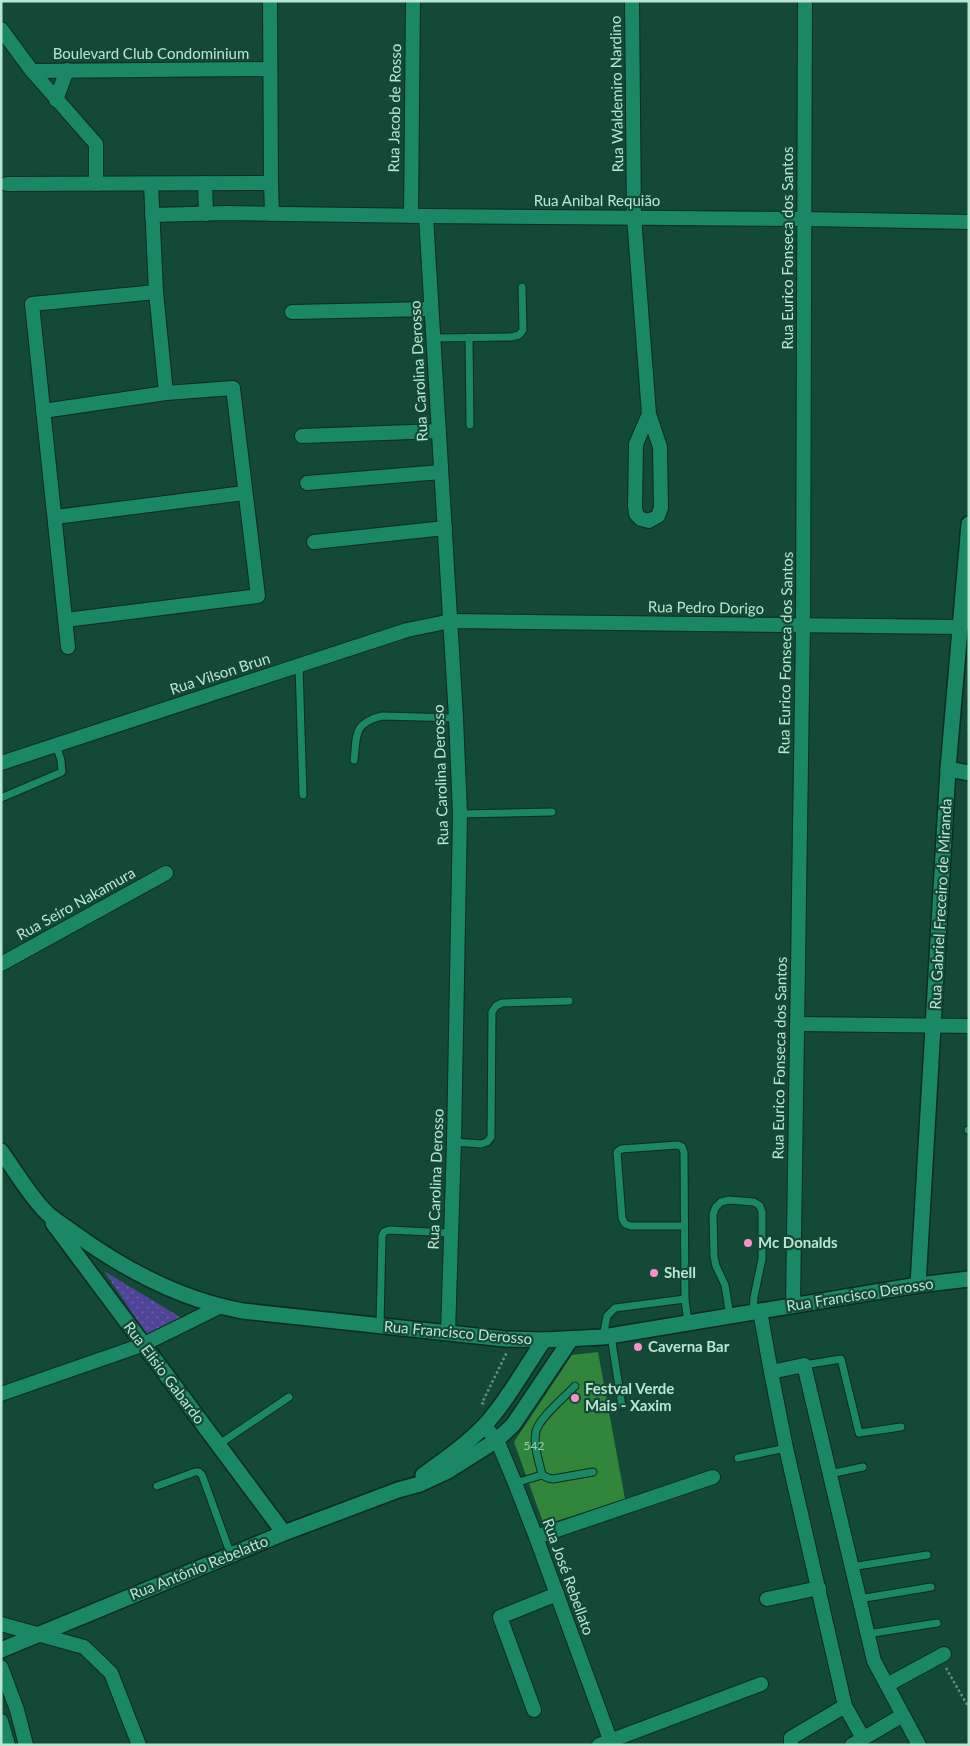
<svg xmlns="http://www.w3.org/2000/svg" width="970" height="1746" font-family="Lato,sans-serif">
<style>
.park{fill:url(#park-dots)}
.building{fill:#31863c}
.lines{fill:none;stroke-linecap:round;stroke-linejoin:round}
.lane-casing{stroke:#0c2b20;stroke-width:9}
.street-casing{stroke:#0c2b20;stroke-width:16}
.secondary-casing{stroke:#0c2b20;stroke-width:18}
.path{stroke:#60927e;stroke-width:2.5;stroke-dasharray:2.5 2.5;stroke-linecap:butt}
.lane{stroke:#1a8865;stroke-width:7}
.street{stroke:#1a8865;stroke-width:14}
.secondary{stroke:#1a8865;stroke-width:15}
.poi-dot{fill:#f890cb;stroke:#134936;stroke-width:2}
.labels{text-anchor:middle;stroke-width:4.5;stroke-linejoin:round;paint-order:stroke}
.number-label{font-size:12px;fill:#97ceac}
.street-label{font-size:15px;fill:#b9e6d1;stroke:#134936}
.poi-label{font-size:15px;font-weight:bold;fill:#b9e6d1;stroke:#134936;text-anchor:start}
</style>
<defs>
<pattern id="park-dots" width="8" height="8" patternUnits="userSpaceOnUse" patternTransform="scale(1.25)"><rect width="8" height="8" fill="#4f4497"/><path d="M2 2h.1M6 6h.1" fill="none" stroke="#665fa4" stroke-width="1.8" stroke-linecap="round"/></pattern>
</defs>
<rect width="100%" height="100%" fill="#134936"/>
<!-- park -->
<path class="park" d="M104 1271 185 1320 148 1336Z"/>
<!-- building -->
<path class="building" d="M598 1352 625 1499 544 1525 514 1442 572 1355Z"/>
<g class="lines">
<!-- lane casing -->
<g class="lane-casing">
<g id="lane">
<path d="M469 337 470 425"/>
<path d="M433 338 511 337 519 335 523 330 522 287"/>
<path d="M299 665 303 795"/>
<path d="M354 760C357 735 353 723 382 716L456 718"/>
<path d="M1 798 62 772 61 760 56 745"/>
<path d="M460 814 552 812"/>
<path d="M968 1130H969"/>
<path d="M454 1142 481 1144 487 1142 491 1137 492 1012 496 1006 502 1003 569 1001"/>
<path d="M684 1226H631L625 1224 622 1218 617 1152 621 1149 678 1145 682 1147 684 1152 685 1299 688 1323"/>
<path d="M730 1316 725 1285 716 1266 714 1257 713 1214 716 1207 721 1202 729 1200 754 1202 760 1206 762 1212V1259L754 1297 753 1312"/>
<path d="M380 1326 382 1236 384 1232 389 1230 451 1233"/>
<path d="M611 1336 622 1406"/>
<path d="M603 1337 607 1316 615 1308 685 1299"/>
<path d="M804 1365 841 1359 859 1433 901 1427"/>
<path d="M218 1445 289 1397"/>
<path d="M738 1458 786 1448"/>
<path d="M830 1474 863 1467"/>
<path d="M542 1475 548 1478 553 1479 593 1472"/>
<path d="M515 1483 542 1475C539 1461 533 1445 536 1431 540 1417 565 1397 575 1386"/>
<path d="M157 1486 195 1472H199L202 1475 231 1555"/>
<path d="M851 1567 927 1555"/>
<path d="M859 1599 931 1587"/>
<path d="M867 1634 937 1623"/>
</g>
</g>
<!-- street casing -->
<g class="street-casing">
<g id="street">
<path d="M632 1 634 217 649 414 660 447 661 508 658 516 649 521 641 519 636 514 635 506 636 444 649 414"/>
<path d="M1 29 32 71 96 144V184"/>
<path d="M32 71 270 69"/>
<path d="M56 100 67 70"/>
<path d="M205 183 206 214"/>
<path d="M271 183 272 214"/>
<path d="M7 184 271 183 270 1"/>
<path d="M151 184 156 292 166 393"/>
<path d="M152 215 226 213 426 216 804 219 969 222"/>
<path d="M411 216 413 1"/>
<path d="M426 216 456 718 460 814 454 1142 448 1333"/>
<path d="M292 312 431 309"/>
<path d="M43 411 166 393 233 388 258 596 66 620"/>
<path d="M302 436 439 431"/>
<path d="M307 483 441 472"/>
<path d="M55 517 244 493"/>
<path d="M314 542 445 528"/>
<path d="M68 647 32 304 156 292"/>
<path d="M1 763 407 630 451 621 961 627"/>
<path d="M1 964 166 873"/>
<path d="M797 1024 969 1026"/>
<path d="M793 1305 803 625 805 1"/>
<path d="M760 1311 771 1372 804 1365 874 1661 919 1745"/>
<path d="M771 1372 786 1448 845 1706 863 1738"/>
<path d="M1 1394 142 1345 219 1307"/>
<path d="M484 1426 497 1440 515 1483 536 1537 612 1745"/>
<path d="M536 1537 713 1477"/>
<path d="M767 1599 819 1588"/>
<path d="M1 1624 84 1647 111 1673 139 1745"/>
<path d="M1 1667 17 1710 26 1745"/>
<path d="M887 1685 944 1654"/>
<path d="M534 1710 500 1617 557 1594"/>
<path d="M1 1721 8 1745"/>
<path d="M599 1745 761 1684"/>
<path d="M791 1745V1738L845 1706"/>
<path d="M852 1745 903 1715"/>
</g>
</g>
<!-- secondary casing -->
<g class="secondary-casing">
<g id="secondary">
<path d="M948 769 969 773"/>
<path d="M1 1151C15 1171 28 1193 44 1210 52 1219 65 1226 74 1233 125 1270 182 1300 243 1311L505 1339 544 1340 603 1337 918 1285 969 1279"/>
<path d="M53 1223 284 1533"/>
<path d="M918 1285 948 769 969 524"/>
<path d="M423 1475C444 1460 466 1445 484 1426 507 1401 525 1368 544 1340"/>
<path d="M1 1650 284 1533 398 1490 420 1484 448 1471 497 1440 513 1425 571 1339"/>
</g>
</g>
<!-- path -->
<g class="path">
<path d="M484 1404 482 1403 507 1352"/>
<path d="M946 1668 969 1708"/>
</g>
<!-- lane -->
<use href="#lane" class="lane"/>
<!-- street -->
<use href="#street" class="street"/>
<!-- secondary -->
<use href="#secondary" class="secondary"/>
</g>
<!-- markers -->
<g class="poi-dot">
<circle cx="748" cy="1243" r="5"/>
<circle cx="654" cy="1273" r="5"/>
<circle cx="638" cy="1347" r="5"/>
<circle cx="575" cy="1398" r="5"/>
</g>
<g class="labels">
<!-- number labels -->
<g class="number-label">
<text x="534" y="1450">542</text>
</g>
<!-- street labels -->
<g class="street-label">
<text x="151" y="59">Boulevard Club Condominium</text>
<text transform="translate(617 94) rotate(-91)" y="5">Rua Waldemiro Nardino</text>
<text transform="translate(395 108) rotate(-89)" y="5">Rua Jacob de Rosso</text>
<text x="597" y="206">Rua Anibal Requião</text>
<text transform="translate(788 248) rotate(-90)" y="5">Rua Eurico Fonseca dos Santos</text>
<text transform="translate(419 371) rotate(-93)" y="5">Rua Carolina Derosso</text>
<text transform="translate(706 608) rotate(1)" y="5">Rua Pedro Dorigo</text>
<text transform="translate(786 653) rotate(-89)" y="5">Rua Eurico Fonseca dos Santos</text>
<text transform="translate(220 674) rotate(-18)" y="5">Rua Vilson Brun</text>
<text transform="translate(441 775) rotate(-92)" y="5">Rua Carolina Derosso</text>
<text transform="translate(76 904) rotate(-29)" y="5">Rua Seiro Nakamura</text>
<text transform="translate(941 904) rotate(-87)" y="5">Rua Gabriel Freceiro de Miranda</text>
<text transform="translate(780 1058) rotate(-89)" y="5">Rua Eurico Fonseca dos Santos</text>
<text transform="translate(436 1179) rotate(-88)" y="5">Rua Carolina Derosso</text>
<text transform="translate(860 1295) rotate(-9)" y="5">Rua Francisco Derosso</text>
<text transform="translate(458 1333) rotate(5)" y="5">Rua Francisco Derosso</text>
<text transform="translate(164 1373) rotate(53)" y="5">Rua Elisio Gabardo</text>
<text transform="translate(199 1568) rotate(-22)" y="5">Rua Antônio Rebelatto</text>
<text transform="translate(568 1577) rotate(70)" y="5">Rua José Rebellato</text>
</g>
<!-- poi labels -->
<g class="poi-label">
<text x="758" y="1248">Mc Donalds</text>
<text x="664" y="1278">Shell</text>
<text x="648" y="1352">Caverna Bar</text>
<text x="585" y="1394">Festval Verde<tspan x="585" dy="17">Mais - Xaxim</tspan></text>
</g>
</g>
<!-- border -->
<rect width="970" height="1746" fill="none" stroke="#b9e6d1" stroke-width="5"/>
</svg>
